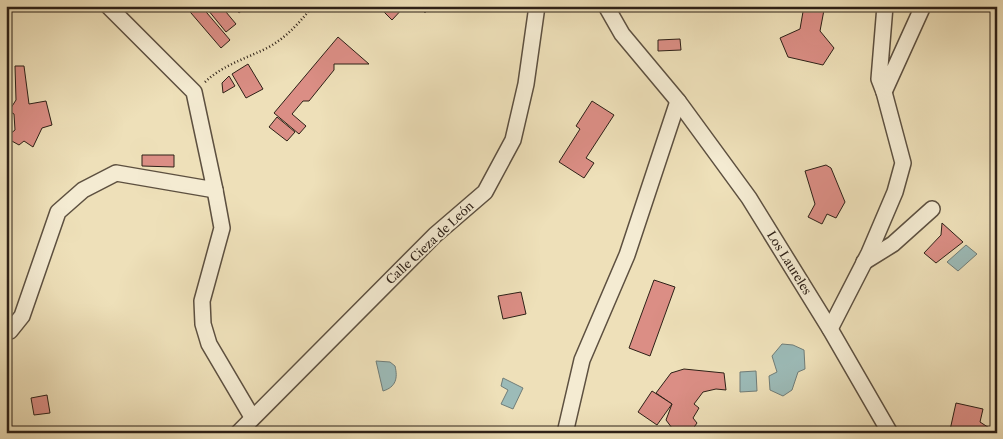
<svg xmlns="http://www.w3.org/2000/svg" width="1003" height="439" font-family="'Libre Caslon Text',serif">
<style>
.water{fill:#9cbbb8;stroke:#707d78}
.building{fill:#db8e85;stroke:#2d2017}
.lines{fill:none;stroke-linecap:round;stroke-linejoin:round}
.minor-casing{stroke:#5d5040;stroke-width:18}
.path{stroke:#2d2017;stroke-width:2.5;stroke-dasharray:1 2.5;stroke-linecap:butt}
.minor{stroke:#f4ebd2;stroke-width:15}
.labels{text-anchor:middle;stroke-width:4;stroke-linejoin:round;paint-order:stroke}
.street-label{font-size:12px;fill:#2d2017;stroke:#f4ebd2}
</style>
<rect width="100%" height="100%" fill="#eee0b9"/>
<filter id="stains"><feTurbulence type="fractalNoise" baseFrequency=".004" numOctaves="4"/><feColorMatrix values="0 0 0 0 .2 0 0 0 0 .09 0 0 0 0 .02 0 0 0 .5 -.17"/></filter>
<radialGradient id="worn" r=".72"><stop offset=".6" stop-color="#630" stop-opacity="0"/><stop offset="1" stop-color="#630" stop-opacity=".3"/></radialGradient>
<!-- water -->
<g class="water">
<path d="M966 245 977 254 958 271 947 262Z"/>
<path d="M782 344 793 345 804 350 805 369 798 372 792 390 783 396 770 390 769 376 777 372 772 356Z"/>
<path d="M376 361 390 362 395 366C398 378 396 387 383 391Z"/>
<path d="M756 371 757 391 740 392V372Z"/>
<path d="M503 378 523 388 513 409 501 404 508 390 501 386Z"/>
</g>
<!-- building -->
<g class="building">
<path d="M185 6H201L230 40 221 48Z"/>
<path d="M212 6H221L236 24 226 32 208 10Z"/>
<path d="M233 6H247L239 13Z"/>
<path d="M378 6H405L392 20Z"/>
<path d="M418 6H431L425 13Z"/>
<path d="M804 6 824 10 820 31 834 48 823 65 788 57 780 38 800 29Z"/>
<path d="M338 37 369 64H334V70L309 101H303L292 114 306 126 299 134 274 113Z"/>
<path d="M680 39 681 50 658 51V40Z"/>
<path d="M248 64 263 89 246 98 232 74Z"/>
<path d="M15 66H24L29 104 46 101 52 125 42 128 33 147 24 141 19 145 10 140V134L15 130 14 114 9 111 16 100Z"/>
<path d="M229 76 235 86 223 93 222 83Z"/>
<path d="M592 101 614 115 586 158 594 163 584 178 559 162 580 129 576 126Z"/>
<path d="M277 117 295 132 287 141 269 127Z"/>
<path d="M142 155H174V167L142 166Z"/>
<path d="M826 165 831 168 845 202 836 218 827 214 822 224 808 217 815 204 805 171Z"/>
<path d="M942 223 963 242 936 263 924 253 941 235Z"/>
<path d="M654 280 675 287 650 356 629 348Z"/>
<path d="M521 292 526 314 503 319 498 296Z"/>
<path d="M684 369 724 373 726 390 716 389 703 392 694 404 699 408 693 418 697 423 690 433H668L672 428 666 420 672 404 656 393 671 373Z"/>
<path d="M6 372 12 376 6 383Z"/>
<path d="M652 391 672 404 657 425 638 412Z"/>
<path d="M47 395 50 413 34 415 31 398Z"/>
<path d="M956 403 983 409 980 422 997 433H958L950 430Z"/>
</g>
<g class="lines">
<!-- minor casing -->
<g class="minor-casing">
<g id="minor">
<path d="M606 6 622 34 678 101 749 198 830 329 890 433"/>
<path d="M885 6 879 79 884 92 923 6"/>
<path d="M215 190 222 228 202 301 203 324 209 344 252 417"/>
<path d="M864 262 893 244 932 209"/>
<path d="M830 329 869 253 895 192 903 163 884 92"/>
<path d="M6 332 10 331 22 316 58 212 83 190 116 173 215 190 194 92 108 6"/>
<path d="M238 433 435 235 485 192 513 140 526 84 537 6"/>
<path d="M565 433 582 360 627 255 678 101"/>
</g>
</g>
<!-- path -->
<path class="path" d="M205 82C223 65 245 59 267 48 286 38 299 23 313 6"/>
<!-- minor -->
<use href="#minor" class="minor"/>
</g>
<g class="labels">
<!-- street labels -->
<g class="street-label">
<text transform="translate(430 243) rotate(-43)" y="4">Calle Cieza de León</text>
<text transform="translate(789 263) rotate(58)" y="4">Los Laureles</text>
</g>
</g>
<!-- margin -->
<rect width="1003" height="439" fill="none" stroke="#eee0b9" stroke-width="25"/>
<rect x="8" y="8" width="988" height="424" fill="none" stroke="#2d2017" stroke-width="2.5"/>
<rect x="12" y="12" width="978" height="414" fill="none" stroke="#2d2017"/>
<rect width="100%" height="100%" filter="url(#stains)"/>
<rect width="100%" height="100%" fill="url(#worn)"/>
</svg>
